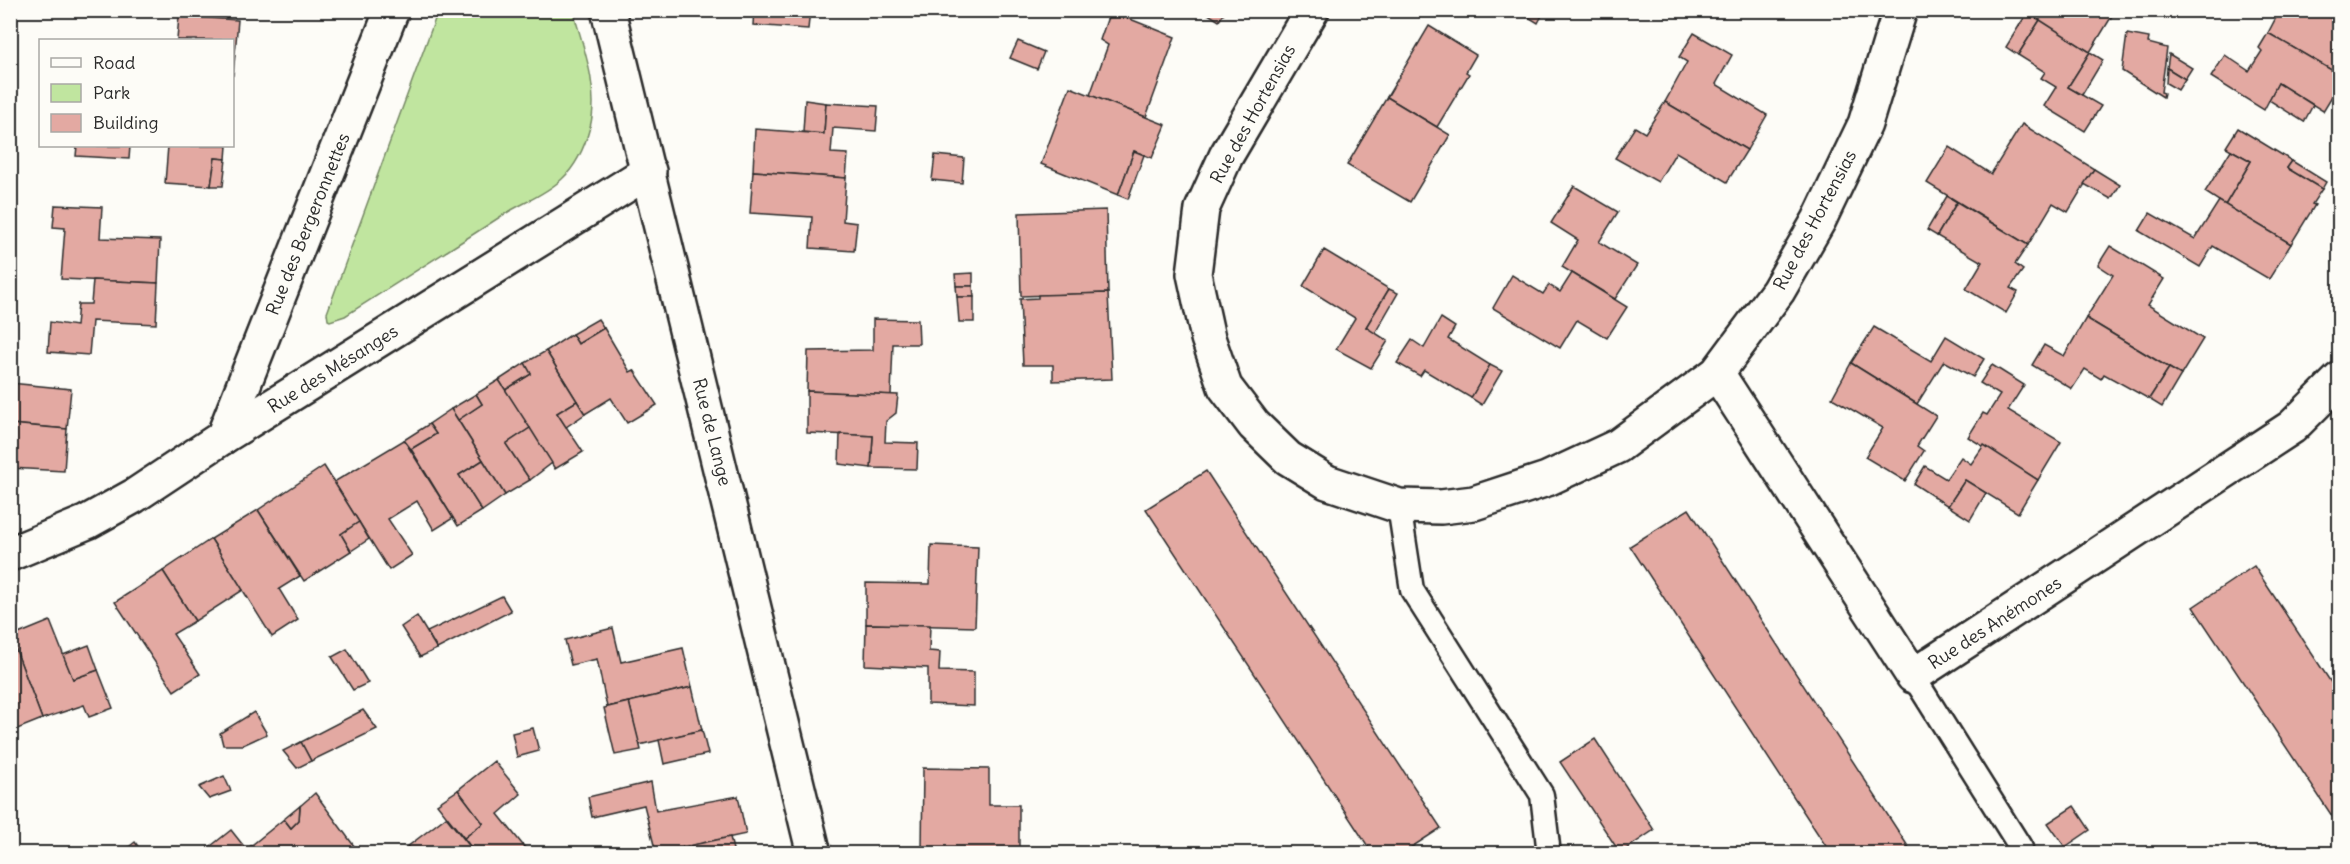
<svg xmlns="http://www.w3.org/2000/svg" width="2350" height="864" font-family="Delius,sans-serif">
<style>
.green{fill:#c0e59f;stroke:#768865;stroke-width:1.5}
.building{fill:#e3a9a2;stroke:#2b2b2b;stroke-width:1.5}
.lines{fill:none;stroke-linecap:round;stroke-linejoin:round}
.lane-casing{stroke:#2b2b2b;stroke-width:27}
.street-casing{stroke:#2b2b2b;stroke-width:38}
.lane{stroke:#fdfcf7;stroke-width:22}
.street{stroke:#fdfcf7;stroke-width:33}
.labels{text-anchor:middle;stroke-width:6;stroke-linejoin:round;paint-order:stroke}
.street-label{font-size:18px;fill:#2b2b2b;stroke:#fdfcf7}
</style>
<rect width="100%" height="100%" fill="#fdfcf7"/>
<filter id="ink" filterUnits="userSpaceOnUse"><feTurbulence type="fractalNoise" baseFrequency=".0167" numOctaves="2"/><feDisplacementMap in="SourceGraphic" scale="12" xChannelSelector="R" yChannelSelector="G"/><feConvolveMatrix kernelMatrix="1 2 1 2 8 2 1 2 1" color-interpolation-filters="sRGB"/></filter>
<g filter="url(#ink)">
<!-- green -->
<path class="green" d="M438 11H573C583 46 600 90 590 127 585 146 576 166 562 179 545 195 522 203 503 215 451 249 398 282 345 316L330 321 328 320 327 313Z"/>
<!-- building -->
<g class="building">
<path d="M111 10H164L163 14Z"/>
<path d="M754 10H810L808 29 753 25Z"/>
<path d="M1202 10H1226L1219 21Z"/>
<path d="M1517 10H1545L1538 23Z"/>
<path d="M2028 10H2115V11L2090 52 2027 13Z"/>
<path d="M2280 10H2318L2340 23 2338 74 2268 33Z"/>
<path d="M2318 10H2339L2334 19Z"/>
<path d="M1110 11 1175 37 1146 117 1090 95 1108 45 1100 40Z"/>
<path d="M2027 13 2040 20 2018 55 2006 47Z"/>
<path d="M179 16 238 20 233 76 232 40H177Z"/>
<path d="M2040 20 2090 52 2068 87 2101 106 2085 131 2044 106 2056 87 2041 78 2045 72 2018 55Z"/>
<path d="M1429 26 1476 55 1466 72 1469 74 1437 127 1387 97Z"/>
<path d="M1694 33 1732 55 1716 84 1767 115 1747 150 1665 102 1687 62 1679 57Z"/>
<path d="M2268 33 2340 75V83L2323 111 2278 83 2264 110 2211 77 2225 55 2249 71 2262 51 2259 48Z"/>
<path d="M2127 34 2149 38 2148 43 2167 48 2161 92 2164 93 2163 97 2122 71Z"/>
<path d="M1018 41 1044 52 1037 69 1010 58Z"/>
<path d="M2090 52 2103 60 2082 95 2068 87Z"/>
<path d="M2169 54 2192 68 2185 79 2167 68Z"/>
<path d="M2167 68 2185 79 2178 90 2166 83Z"/>
<path d="M2278 83 2313 105 2304 122 2269 100Z"/>
<path d="M1070 87 1166 125 1152 158 1134 151 1118 195 1041 164Z"/>
<path d="M1387 97 1450 135 1410 202 1347 165Z"/>
<path d="M805 100 826 103 824 134 803 132Z"/>
<path d="M1665 102 1747 150 1727 182 1676 152 1658 182 1615 158 1635 127 1645 133Z"/>
<path d="M826 103 878 106 876 131 833 128 831 153 848 154 846 178 753 171 755 129 824 134Z"/>
<path d="M2022 124 2094 169 2068 212 2053 203 2028 245 1927 183 1949 147 1991 174Z"/>
<path d="M2238 128 2292 161 2287 168 2322 189 2312 204 2315 205 2291 244 2225 205 2251 161 2226 147Z"/>
<path d="M77 146H130L129 159 76 156Z"/>
<path d="M168 146H227L226 159 215 158 211 186 165 183Z"/>
<path d="M2231 150 2251 161 2225 205 2205 192Z"/>
<path d="M1134 151 1144 155 1128 199 1118 195Z"/>
<path d="M935 155 964 158 962 183 932 180Z"/>
<path d="M215 158 226 159 223 186H211Z"/>
<path d="M2292 161 2326 182 2322 189 2287 168Z"/>
<path d="M2094 169 2120 185 2111 199 2084 184Z"/>
<path d="M753 171 846 178 843 221 857 223 854 251 810 248 812 217 750 213Z"/>
<path d="M1574 186 1618 212 1599 242 1637 265 1615 299 1562 267 1578 240 1551 223Z"/>
<path d="M1947 196 1957 202 1937 236 1927 230Z"/>
<path d="M2219 201 2291 244 2269 279 2213 246 2200 267 2139 231 2150 213 2195 239Z"/>
<path d="M1957 202 2028 245 2015 264 2023 270 2010 288 2018 292 2006 313 1966 289 1982 262 1937 236Z"/>
<path d="M55 205 102 207 100 238 160 240 158 283 61 279 65 228 53 227Z"/>
<path d="M1106 210 1108 293 1021 296 1019 213Z"/>
<path d="M2110 246 2164 279 2148 305 2203 339 2181 375 2086 318 2113 275 2098 265Z"/>
<path d="M1324 250 1389 289 1366 327 1388 341 1371 368 1336 349 1355 318 1303 286Z"/>
<path d="M973 273V286H956L955 274Z"/>
<path d="M1572 273 1627 307 1607 338 1577 320 1560 348 1493 308 1512 275 1543 294 1549 285 1560 292Z"/>
<path d="M93 280 158 283 156 324 92 321 89 355 48 352 50 322 76 326 78 304H91Z"/>
<path d="M956 286H973L974 297H957Z"/>
<path d="M1389 289 1398 293 1375 333 1366 327Z"/>
<path d="M1108 293 1112 379 1053 381V365H1023L1020 299 1038 298V295Z"/>
<path d="M957 297H974V322H959Z"/>
<path d="M1441 318 1455 327 1448 339 1490 365 1471 398 1424 370 1420 376 1397 363 1412 340 1424 348Z"/>
<path d="M2086 318 2169 368 2149 399 2104 374 2101 379 2085 369 2072 389 2032 365 2044 345 2064 356Z"/>
<path d="M598 319 604 328 578 344 572 334Z"/>
<path d="M873 319 918 320 919 344H893L891 395 807 391 808 351 873 350Z"/>
<path d="M1874 327 1931 361 1946 336 1984 359 1973 377 1944 361 1917 404 1851 363Z"/>
<path d="M604 328 630 372 634 370 657 405 627 423 611 398 585 414 546 351 572 334 578 344Z"/>
<path d="M546 351 577 401 557 413 583 452 555 469 505 390 531 374 525 363Z"/>
<path d="M525 363 531 374 505 390 499 380Z"/>
<path d="M1851 363 1936 416 1917 446 1924 451 1905 481 1865 457 1883 428 1832 398Z"/>
<path d="M1490 365 1502 371 1482 405 1471 398Z"/>
<path d="M1992 365 2024 385 2008 410 2061 442 2038 480 1968 437 1983 413 1987 415 2000 395 1980 383Z"/>
<path d="M2169 368 2181 375 2162 407 2149 399Z"/>
<path d="M499 380 530 428 506 444 530 480 505 495 458 420 482 404 476 394Z"/>
<path d="M10 383 71 389 67 429 10 424Z"/>
<path d="M807 391 898 395 896 413 886 421 885 442 918 443 917 469 871 468 873 436 807 433Z"/>
<path d="M476 394 482 404 458 420 451 409Z"/>
<path d="M577 401 585 414 566 427 557 413Z"/>
<path d="M451 409 483 460 459 475 482 511 458 526 411 449 436 434 429 424Z"/>
<path d="M10 424 67 429 64 471 10 468Z"/>
<path d="M429 424 436 434 411 449 404 440Z"/>
<path d="M530 428 552 463 530 480 506 444Z"/>
<path d="M840 434 873 436 871 468 839 464Z"/>
<path d="M404 440 453 518 434 530 417 501 388 519 412 555 389 570 334 482Z"/>
<path d="M1984 445 2038 480 2018 513 1965 480 1948 506 1914 484 1925 466 1946 479 1961 457 1971 464Z"/>
<path d="M483 460 505 495 482 511 459 475Z"/>
<path d="M324 466 359 522 341 534 351 551 304 581 258 510Z"/>
<path d="M1206 471 1441 828 1401 854H1373L1146 509Z"/>
<path d="M1965 480 1986 493 1970 520 1948 506Z"/>
<path d="M1689 509 1913 854H1831L1630 546Z"/>
<path d="M258 510 300 576 279 589 298 620 272 637 211 539Z"/>
<path d="M359 522 369 539 351 551 341 534Z"/>
<path d="M211 539 243 590 195 621 163 571Z"/>
<path d="M931 545 978 547 975 627 866 624V583L930 584Z"/>
<path d="M2254 566 2340 696V828L2193 607Z"/>
<path d="M163 571 195 621 173 634 200 674 174 691 115 602Z"/>
<path d="M502 596 511 611 437 649 427 632Z"/>
<path d="M417 616 437 649 420 657 401 627Z"/>
<path d="M50 621 73 679 98 670 113 708 89 717 84 705 42 719 11 637Z"/>
<path d="M866 624 930 625 929 651 940 652 939 671 974 672V706L928 704V668L865 665Z"/>
<path d="M613 628 621 662 683 648 692 687 607 707 597 659 571 665 565 640Z"/>
<path d="M11 637 42 719 10 732V637Z"/>
<path d="M89 645 98 670 73 679 63 655Z"/>
<path d="M347 649 368 683 353 690 332 657Z"/>
<path d="M692 687 702 730 639 745 629 702Z"/>
<path d="M629 702 641 750 615 755 604 708Z"/>
<path d="M363 710 377 729 311 761 301 742Z"/>
<path d="M254 712 267 734 243 745H223L220 733Z"/>
<path d="M533 728 539 751 517 757 512 733Z"/>
<path d="M702 730 708 754 664 764 659 740Z"/>
<path d="M1595 739 1654 830 1620 853 1560 762Z"/>
<path d="M301 742 311 761 297 768 283 751Z"/>
<path d="M494 761 521 794 498 814 530 854H476L464 838 483 823 458 790Z"/>
<path d="M923 768 989 769V805H1019V852L922 851Z"/>
<path d="M224 776 231 791 209 799 199 787Z"/>
<path d="M651 782 656 811 738 796 746 834 656 853 644 805 592 817 588 797Z"/>
<path d="M458 790 483 823 464 838 437 804Z"/>
<path d="M315 793 360 854H250L247 849 284 819 291 828 299 820 300 806Z"/>
<path d="M300 806 299 820 291 828 284 819Z"/>
<path d="M2074 806 2090 830 2065 847 2048 823Z"/>
<path d="M446 817 476 854H398Z"/>
<path d="M231 830 250 854H201Z"/>
<path d="M730 837 734 854H656V853Z"/>
<path d="M135 842 143 854H120Z"/>
<path d="M899 851H1005L1027 854H899Z"/>
</g>
<g class="lines">
<!-- lane casing -->
<g class="lane-casing">
<g id="lane">
<path d="M1399 506 1412 590 1542 795 1549 854"/>
<path d="M1913 676 2021 848 2022 854"/>
</g>
</g>
<!-- street casing -->
<g class="street-casing">
<g id="street">
<path d="M608 10 814 854"/>
<path d="M1312 10 1226 156 1202 209 1194 274 1208 338 1225 387 1254 425 1288 458 1327 482 1399 506 1441 507 1474 503 1547 479 1618 446 1717 373 1778 291 1819 220 1865 124 1900 10"/>
<path d="M1717 373 1913 676 2292 427 2340 379"/>
<path d="M223 437 392 10"/>
<path d="M10 554 87 522 134 496 223 437 649 171"/>
</g>
</g>
<!-- lane -->
<use href="#lane" class="lane"/>
<!-- street -->
<use href="#street" class="street"/>
</g>
</g>
<g class="labels">
<!-- street labels -->
<g class="street-label">
<text transform="translate(1253 114) rotate(-61)" y="6">Rue des Hortensias</text>
<text transform="translate(1815 220) rotate(-62)" y="6">Rue des Hortensias</text>
<text transform="translate(308 224) rotate(-68)" y="6">Rue des Bergeronnettes</text>
<text transform="translate(333 369) rotate(-32)" y="6">Rue des Mésanges</text>
<text transform="translate(712 432) rotate(76)" y="6">Rue de Lange</text>
<text transform="translate(1995 623) rotate(-33)" y="6">Rue des Anémones</text>
</g>
</g>
<!-- margin -->
<rect width="2350" height="864" fill="none" stroke="#fdfcf7" stroke-width="36"/>
<rect x="18" y="18" width="2314" height="828" fill="none" stroke="#2b2b2b" stroke-width="2" filter="url(#ink)"/>
<!-- legend -->
<rect x="39" y="39" width="195" height="108" fill="#fdfcf7" stroke="#a9a8a5" stroke-width="1.5"/>
<rect x="51" y="58" width="30" height="9" fill="#fdfcf7" stroke="#a9a8a5" stroke-width="1.5"/>
<text x="93" y="69" font-size="18" fill="#2b2b2b">Road</text>
<rect x="51" y="84" width="30" height="18" fill="#c0e59f" stroke="#a9a8a5" stroke-width="1.5"/>
<text x="93" y="99" font-size="18" fill="#2b2b2b">Park</text>
<rect x="51" y="114" width="30" height="18" fill="#e3a9a2" stroke="#a9a8a5" stroke-width="1.5"/>
<text x="93" y="129" font-size="18" fill="#2b2b2b">Building</text>
</svg>
